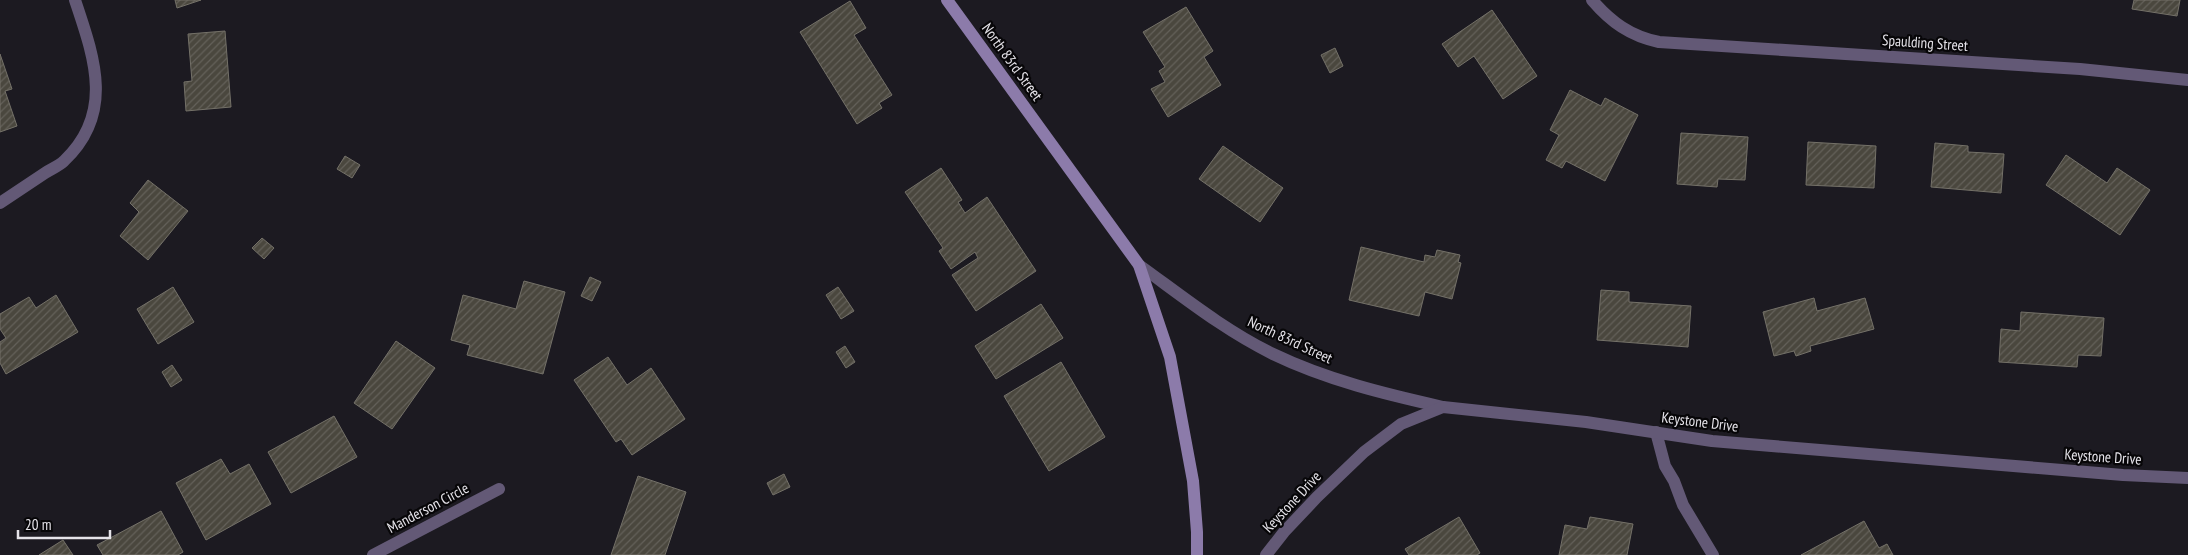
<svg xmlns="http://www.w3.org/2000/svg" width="2188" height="555" font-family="'PT Sans Narrow',sans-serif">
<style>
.building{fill:url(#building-hatch);stroke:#747168}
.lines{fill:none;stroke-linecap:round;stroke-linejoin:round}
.street{stroke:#635976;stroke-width:12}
.secondary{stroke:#8c7baa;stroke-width:12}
.labels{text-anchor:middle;stroke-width:4.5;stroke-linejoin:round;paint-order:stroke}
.street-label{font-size:15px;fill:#e5e3e9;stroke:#070608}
</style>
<defs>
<pattern id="building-hatch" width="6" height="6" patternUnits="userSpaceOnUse" patternTransform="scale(1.25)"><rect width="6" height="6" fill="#4a473e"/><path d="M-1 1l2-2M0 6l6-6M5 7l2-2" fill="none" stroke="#64615a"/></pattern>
</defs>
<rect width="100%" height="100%" fill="#1c1a21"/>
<!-- building -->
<g class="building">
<path d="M175 0H201L177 8Z"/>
<path d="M2134 0H2180L2177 16 2132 9Z"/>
<path d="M850 1 866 28 854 35 892 95 879 103 882 108 857 124 800 32Z"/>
<path d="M1186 7 1213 51 1204 57 1221 85 1168 117 1151 89 1165 82 1159 71 1165 67 1143 32Z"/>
<path d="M1492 10 1537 76 1503 99 1474 56 1458 67 1442 44Z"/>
<path d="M225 31 231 107 186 111 184 82 192 81 188 34Z"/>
<path d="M1335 48 1343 66 1330 73 1321 55Z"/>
<path d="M0 54 12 89 5 91 17 126 0 132Z"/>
<path d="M1570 90 1601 106 1605 98 1638 115 1605 181 1566 161 1562 168 1546 160 1559 135 1550 130Z"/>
<path d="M1681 133 1748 137 1745 180 1718 179 1717 187 1677 184Z"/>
<path d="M1808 142 1876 146 1874 188 1806 185Z"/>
<path d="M1935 143 1968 146V152L2004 154 2001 193 1931 187Z"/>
<path d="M1223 146 1283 188 1260 222 1199 179Z"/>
<path d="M2066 155 2107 183 2117 168 2150 190 2120 235 2046 185Z"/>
<path d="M345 156 360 165 352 178 337 169Z"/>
<path d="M941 168 962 200 958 202 965 213 987 197 1036 271 976 311 952 275 978 258 975 252 951 269 939 251 943 248 905 192Z"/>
<path d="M148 180 188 211 148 260 120 236 139 212 130 203Z"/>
<path d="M262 238 274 248 264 259 252 248Z"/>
<path d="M1361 247 1424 262 1425 255 1435 257 1437 250 1460 255 1458 262 1461 263 1452 299 1425 292 1419 316 1349 300Z"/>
<path d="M590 277 601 282 592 301 581 296Z"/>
<path d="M524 281 565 292 543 374 467 355 470 345 451 340 463 295 516 309Z"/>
<path d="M173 287 194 322 158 344 137 309Z"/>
<path d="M838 287 854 311 841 319 826 295Z"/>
<path d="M1601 290 1629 292V302L1691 306 1688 347 1597 340Z"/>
<path d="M56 295 78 332 6 374 0 363V342L6 338 0 329V314L29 297 36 308Z"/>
<path d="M1814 298 1817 311 1865 298 1874 329 1810 346 1811 351 1796 356 1794 351 1774 356 1763 312Z"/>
<path d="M1041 304 1063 338 996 379 975 346Z"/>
<path d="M2021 312 2104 318 2101 356 2078 355 2077 367 1999 362 2001 329 2020 331Z"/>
<path d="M396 341 435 368 392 429 354 403Z"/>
<path d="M845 346 855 362 846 368 836 352Z"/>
<path d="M608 357 627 385 651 368 685 419 632 455 621 439 616 442 574 380Z"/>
<path d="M1061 362 1105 437 1049 471 1004 396Z"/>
<path d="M172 365 182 380 171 387 162 372Z"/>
<path d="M334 416 357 457 291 493 268 452Z"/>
<path d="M221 459 230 474 249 464 271 504 206 540 176 483Z"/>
<path d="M784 474 790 487 773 495 767 483Z"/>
<path d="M638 476 686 492 665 555H611Z"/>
<path d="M161 511 183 552 178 555H103L97 545Z"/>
<path d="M1459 517 1480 553 1477 555H1409L1405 549Z"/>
<path d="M1590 517 1633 524 1627 555H1559L1565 525 1587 529Z"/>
<path d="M1864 521 1879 548 1887 544 1893 555H1801Z"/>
<path d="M63 540 73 555H39Z"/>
</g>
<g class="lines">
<!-- street -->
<g class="street">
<path d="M1592 0C1611 22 1630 36 1659 42L2080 69 2188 80"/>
<path d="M0 203C15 193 30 183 45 173 51 169 59 166 64 161 115 113 94 57 75 0"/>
<path d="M1139 265C1182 296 1224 330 1273 354 1327 380 1385 394 1443 407"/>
<path d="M1656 432 1665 466 1674 481 1683 505 1713 555"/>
<path d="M373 555 499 489"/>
<path d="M1266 555 1284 532 1317 497 1364 452 1401 424 1443 407 1586 422 1712 441 2123 475 2188 478"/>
</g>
<!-- secondary -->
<path class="secondary" d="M947 0 1139 265 1170 357 1193 481 1197 532V555"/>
</g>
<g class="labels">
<!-- street labels -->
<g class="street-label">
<text transform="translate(1925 43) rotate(4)" y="5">Spaulding Street</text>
<text transform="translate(1012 62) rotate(54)" y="5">North 83rd Street</text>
<text transform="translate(1290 340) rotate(25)" y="5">North 83rd Street</text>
<text transform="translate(1700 422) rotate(7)" y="5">Keystone Drive</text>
<text transform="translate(2103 457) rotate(4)" y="5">Keystone Drive</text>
<text transform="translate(1292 502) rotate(-47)" y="5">Keystone Drive</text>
<text transform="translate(428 508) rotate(-28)" y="5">Manderson Circle</text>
</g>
</g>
<!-- scale -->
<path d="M18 530v8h92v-8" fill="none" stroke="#e5e3e9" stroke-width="2.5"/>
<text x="25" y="530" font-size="15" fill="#e5e3e9" stroke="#070608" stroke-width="4" paint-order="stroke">20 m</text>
</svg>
